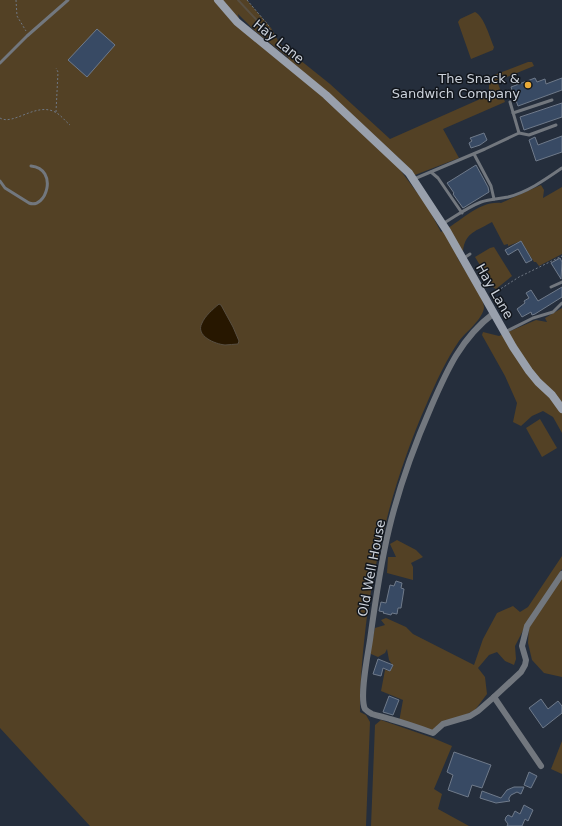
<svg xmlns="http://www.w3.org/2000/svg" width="562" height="826" font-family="'DejaVu Sans',sans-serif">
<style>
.green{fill:#534125;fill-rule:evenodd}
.water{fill:#271700;stroke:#584f42}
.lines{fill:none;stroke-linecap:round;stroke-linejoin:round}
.stream{stroke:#584f42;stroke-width:2}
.building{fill:#384a64;stroke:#6f7a8a}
.path{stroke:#6f7783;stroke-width:1;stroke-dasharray:2 2;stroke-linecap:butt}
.lane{stroke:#72777e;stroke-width:3}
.street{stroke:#72777e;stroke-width:6}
.secondary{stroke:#99a0ac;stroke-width:8}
.poi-dot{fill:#eaaa38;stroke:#12161c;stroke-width:1.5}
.labels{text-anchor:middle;stroke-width:3;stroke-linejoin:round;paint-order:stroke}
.street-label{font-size:13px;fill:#ccd2db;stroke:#12161c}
.poi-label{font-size:13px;fill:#ccd2db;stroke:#12161c;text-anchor:end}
</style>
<rect width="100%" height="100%" fill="#252e3c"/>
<!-- green -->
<g class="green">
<path d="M0 0H247L271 28 280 44 330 84 390 139 478 100C490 92 489 94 489 79L494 75 528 62H532L534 66 497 81 505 102 443 129 459 158 415 175 398 157V167L427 206 441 232C461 222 478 201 501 203L541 185 544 190 543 198 562 187V254L539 266 536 262H534L521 241 508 246V244L504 245 492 222C477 231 465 232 463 251L457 257C462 267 484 297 484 307 484 318 465 333 459 341 446 360 436 382 427 403 397 471 378 542 367 616 363 649 360 678 360 712L366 715 370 722 366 826H90L0 728ZM238 14 255 31 290 59 269 50 241 29Z"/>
<path d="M475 12C484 16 490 38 494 47L493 50 471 59 458 22 460 19Z"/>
<path d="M494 247 512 276 496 289 494 288 475 257 490 248Z"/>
<path d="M562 308V433L553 417 543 411 532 416 521 426 513 422 517 403 505 376 482 335 483 332 499 336 536 320 547 322 545 318Z"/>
<path d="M540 419 557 448 542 457 526 428Z"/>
<path d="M397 540 416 550 423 557 411 563 413 567V580L387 573 388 557H396L390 544Z"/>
<path d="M562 556V569L530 617 515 646 516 659 514 665 505 661 497 652 489 655 478 668 485 677 487 694 475 710 431 732 399 722 403 700 381 691 385 670 390 671 393 666 389 660 387 649 385 653 378 657 371 654V646L375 628 385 625 381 620 386 618 406 627 413 634 474 665 483 639 497 613 513 606 520 612 528 607Z"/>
<path d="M562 578V677L544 673 532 660 528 643 529 624Z"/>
<path d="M381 720 433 738 452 746 434 789 442 794 438 809 469 826H371L375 725Z"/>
<path d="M562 741V774L551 769Z"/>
</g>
<!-- water -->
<path class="water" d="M219 304 221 305 233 327 239 341 238 344C234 344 229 345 225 345 215 344 195 336 202 323 205 316 213 309 219 304Z"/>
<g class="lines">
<!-- stream -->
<path class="stream" d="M238 0 264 28"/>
</g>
<!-- building -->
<g class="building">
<path d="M97 29 115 45 87 77 68 60Z"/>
<path d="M535 78 537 82 545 79 546 84 562 78V90L518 106 511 87Z"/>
<path d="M562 103V117L524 130 520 117Z"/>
<path d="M484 133 487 140 480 145 471 148 469 143 472 141 470 138Z"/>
<path d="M562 136V152L536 161 529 140 535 137 538 145Z"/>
<path d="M476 165 488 187 489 192 463 208 453 194 454 193 447 183Z"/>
<path d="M521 241 532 260 526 263 518 249 508 255 505 250Z"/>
<path d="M560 258 562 262 561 279 551 263Z"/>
<path d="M562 287V297L535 314 532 315 531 312 522 317 517 309 525 303 524 301 529 298 526 293 531 290 538 301Z"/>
<path d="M396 581 402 583 401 588 404 589 401 608H398L397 614 392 613 391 615 383 613 384 612 379 611 381 602 386 603 390 585 394 586Z"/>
<path d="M378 659 393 665 390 671 383 668 381 676 373 674Z"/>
<path d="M389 696 399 700 393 715 383 712Z"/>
<path d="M541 699 548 709 558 701 562 706V713L543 728 529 708Z"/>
<path d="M454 752 491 765 482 788 472 785 468 797 448 790 453 775 447 772Z"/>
<path d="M529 772 537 776 531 788 524 785Z"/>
<path d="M514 787H524L521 794 517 792 511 795 509 798V800L510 801 496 803 480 798 482 791 501 798 507 790Z"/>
<path d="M524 805 533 810 528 821 525 819 522 826H507L508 824 505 820 506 817 508 815 512 817 515 811 520 814Z"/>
</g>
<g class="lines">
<!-- path -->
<g class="path">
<path d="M16 0 17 16 26 31"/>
<path d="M247 0 269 26 270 31 266 36"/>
<path d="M56 112 58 72 56 68"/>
<path d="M0 118C13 126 36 102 55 112 61 115 65 121 70 125"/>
<path d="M491 295 519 277 562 256"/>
</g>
<!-- lane -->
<g class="lane">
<path d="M0 63 27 36 68 0"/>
<path d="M513 113 552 100"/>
<path d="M519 133 529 135 556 125"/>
<path d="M474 154 491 186 494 199"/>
<path d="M431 172 438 178 462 213"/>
<path d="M414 179 485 149 519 133 510 102"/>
<path d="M0 181 5 188 29 203C46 210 59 169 31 166"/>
<path d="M444 223C456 216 468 207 481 202 490 199 499 199 508 197 528 192 546 179 562 168"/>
<path d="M464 258 470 254"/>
<path d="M551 287 562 282"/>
<path d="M505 332 533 318 553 312 562 303"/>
</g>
<!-- street -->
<g class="street">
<path d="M494 697 478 711 470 716 443 724 433 733C419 728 404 723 390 719 384 717 378 716 372 714 370 713 367 711 365 709 359 697 368 654 370 640 375 603 380 566 389 529 399 487 414 446 431 407 447 370 461 338 494 313"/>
<path d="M541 766 494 697 521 672 525 665 526 660 522 646 527 626 562 574"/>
</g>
<!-- secondary -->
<path class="secondary" d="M218 0 237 22 326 95 409 173 447 231 513 347 529 371 538 382 552 395 562 409"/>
</g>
<!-- markers -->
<circle class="poi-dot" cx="528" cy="85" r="4"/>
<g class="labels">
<!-- street labels -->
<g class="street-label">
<text transform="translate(279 41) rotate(39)" y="5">Hay Lane</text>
<text transform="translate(495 291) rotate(60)" y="5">Hay Lane</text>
<text transform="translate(371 568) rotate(-79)" y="5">Old Well House</text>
</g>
<!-- poi labels -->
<g class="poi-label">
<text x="520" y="83">The Snack &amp;<tspan x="520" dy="15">Sandwich Company</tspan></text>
</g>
</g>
</svg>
